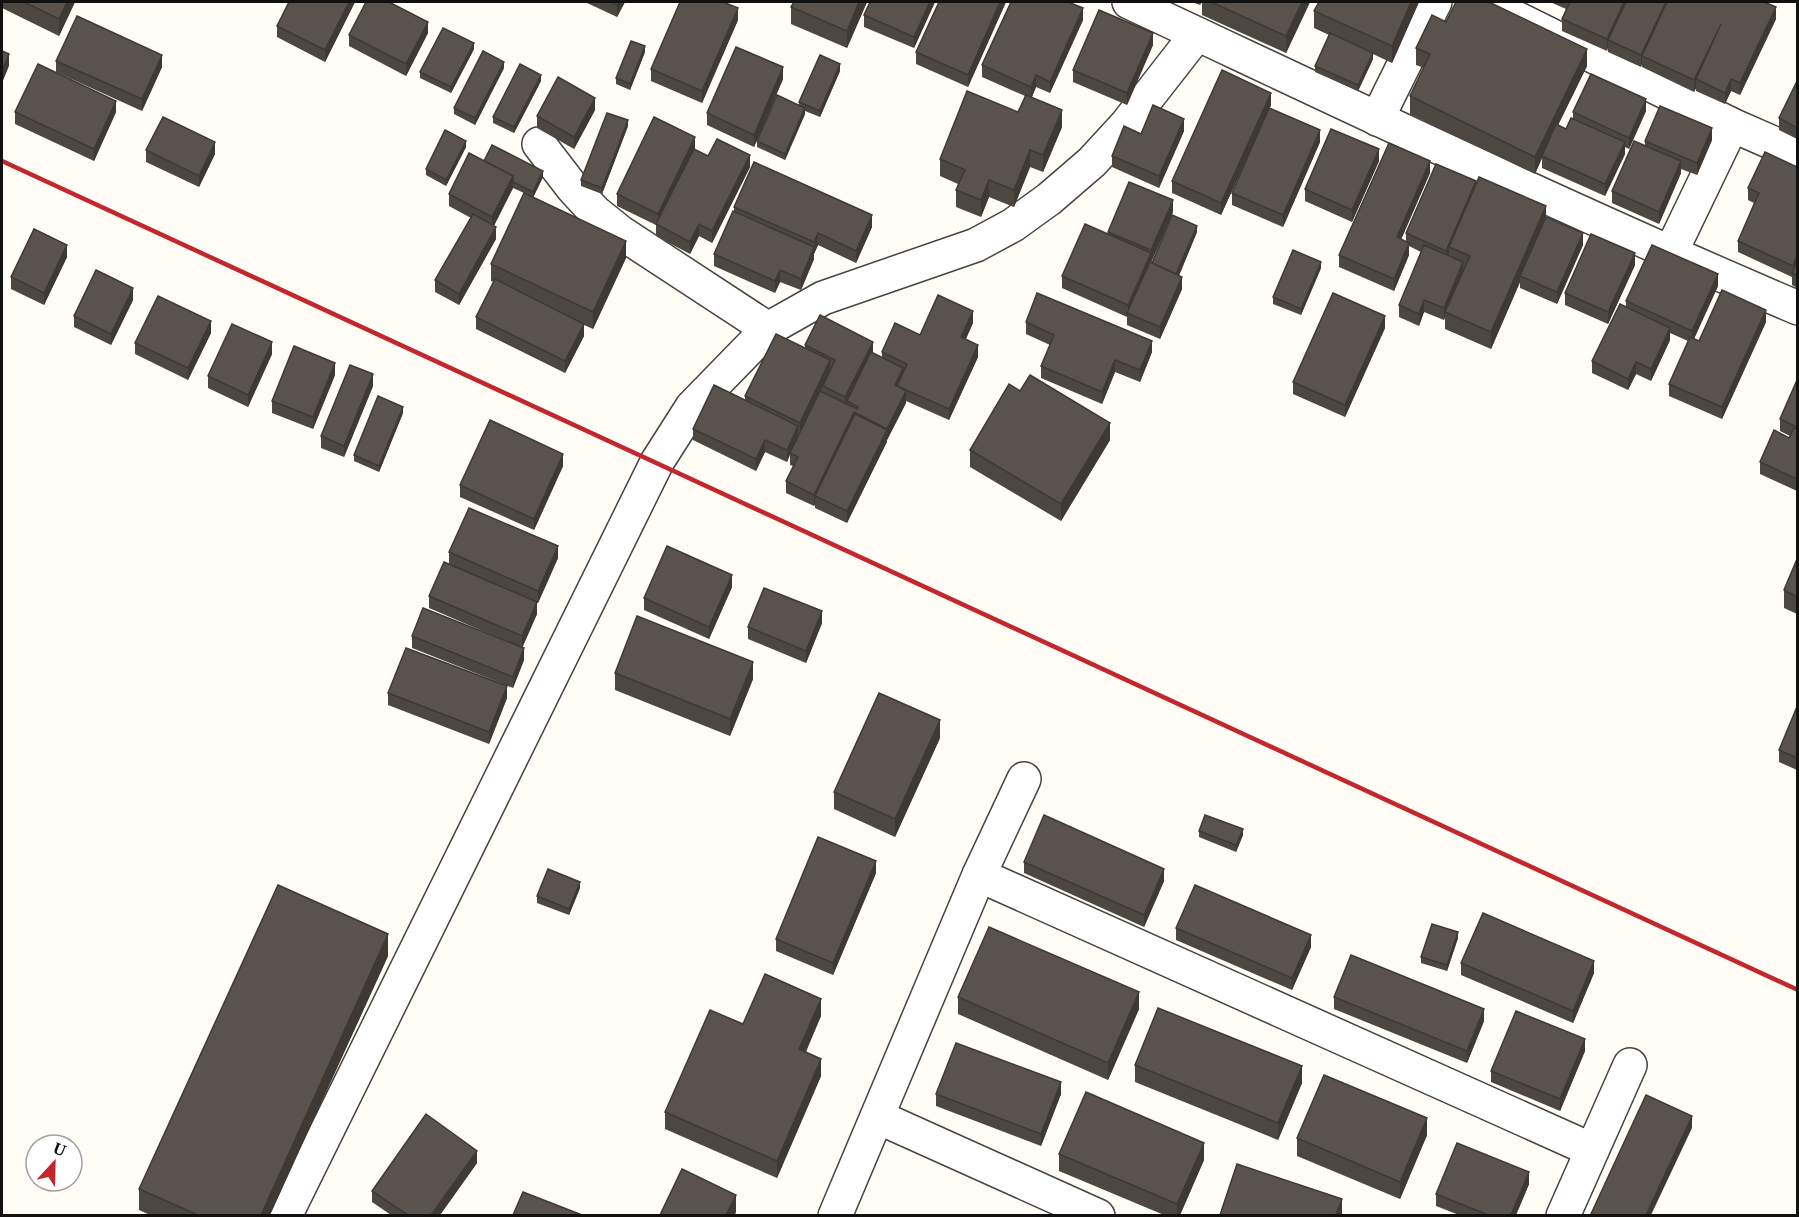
<svg xmlns="http://www.w3.org/2000/svg" width="1799" height="1217" font-family="'IBM Plex Serif',serif">
<style>
.lines{fill:none;stroke-linecap:round;stroke-linejoin:round}
.minor-casing{stroke:#444;stroke-width:36}
.minor{stroke:#fff;stroke-width:33}
.rail{stroke:#c4262e;stroke-width:4.5}
.wall{fill:#4d4742}
.shaded-wall{fill:#3f3936}
.building{fill:#5a524d;stroke:#3f3936;stroke-width:1.5}
</style>
<rect width="100%" height="100%" fill="#fffdf5"/>
<g class="lines">
<!-- minor casing -->
<g class="minor-casing">
<g id="minor">
<path d="M1129 2C1351 106 1572 212 1798 308"/>
<path d="M1484 2 1732 125 1798 154"/>
<path d="M1377 119 1435 2"/>
<path d="M539 144 572 187 595 212 620 232 768 329"/>
<path d="M1670 254 1732 125"/>
<path d="M979 875 1592 1150"/>
<path d="M878 1117 1098 1216"/>
<path d="M285 1216 657 462 692 407 768 329 823 298 976 245 1013 225 1049 199 1092 162 1126 125 1197 34"/>
<path d="M835 1216 979 875 1024 779"/>
<path d="M1563 1216 1630 1065"/>
</g>
</g>
<!-- minor -->
<use href="#minor" class="minor"/>
<!-- rail -->
<path class="rail" d="M2 161 1798 990"/>
</g>
<!-- wall -->
<g class="wall">
<path d="M2 2H75L59 36 2 8Z"/>
<path d="M355 2 325 62 277 37V26Z"/>
<path d="M585 2H625L617 17Z"/>
<path d="M728 2 727 3 738 20 702 103 651 81V69Z"/>
<path d="M867 2 847 48 791 24V7Z"/>
<path d="M870 2H935L914 48 864 27V15Z"/>
<path d="M1006 2 968 87 916 64V52Z"/>
<path d="M1192 2H1202L1200 5Z"/>
<path d="M1202 2H1310L1286 53 1202 15Z"/>
<path d="M1419 2 1392 63 1373 54V59L1358 91 1315 72V66L1329 35 1314 28V11Z"/>
<path d="M1550 2H1764L1776 19 1740 95 1731 91 1725 104 1696 91V88L1694 92 1642 67V64L1641 67 1608 52V47L1607 51 1562 31V19L1566 9Z"/>
<path d="M1083 20 1050 93 1036 87 1032 97 1062 127 1043 172 1030 167 1014 207 989 197 981 217 956 207V190L958 184 940 176V159L1018 112 1025 96 982 77V65Z"/>
<path d="M1446 22 1587 66 1558 125 1566 129 1573 119V112L1646 111 1629 149 1625 147V154L1605 196 1542 168V158L1535 174 1410 114V96L1424 68 1416 65V48Z"/>
<path d="M428 33 406 76 349 46V35Z"/>
<path d="M1153 45 1127 105 1073 82V70Z"/>
<path d="M474 49 451 93 420 78V72Z"/>
<path d="M645 52 630 90 616 84V78Z"/>
<path d="M56 61 162 67 142 111 56 72Z"/>
<path d="M504 68 475 125 454 114V108Z"/>
<path d="M840 71 820 117 805 111V114L785 160 757 147V141L799 105V102Z"/>
<path d="M783 79 754 147 707 125V113Z"/>
<path d="M541 81 514 133 493 123V117Z"/>
<path d="M1797 81V139L1779 130V118Z"/>
<path d="M1271 105 1270 108 1320 142 1283 227 1232 205V193L1252 147 1221 215 1172 193V181Z"/>
<path d="M595 110 574 149 537 128V116Z"/>
<path d="M15 112H116L94 161 15 124Z"/>
<path d="M628 126 602 194 581 186V180Z"/>
<path d="M1184 131 1159 188 1112 167V156L1141 134Z"/>
<path d="M1712 140 1697 175 1681 169V173L1659 224 1612 203V191L1645 146V141Z"/>
<path d="M466 147 446 186 426 175V169Z"/>
<path d="M695 149 708 156 750 167 712 243 699 236 690 254 656 236V225L617 206V194Z"/>
<path d="M146 150 215 154 199 187 146 162Z"/>
<path d="M484 161 543 177 533 197 626 258 593 329 584 325V336L565 373 476 329V317L494 282 491 281V264L524 193 513 188 494 226 496 239 459 305 435 292V280L471 218 449 206V194Z"/>
<path d="M1379 161 1352 222 1305 201V189Z"/>
<path d="M1797 167V288L1792 285V277L1738 252V241L1754 203 1748 200V188Z"/>
<path d="M1430 173 1401 239 1406 242V233L1476 184 1546 217 1583 245 1557 304 1520 288V282L1491 349 1445 329V317L1444 320 1424 312 1419 326 1399 317V305L1421 252 1409 246V255L1394 291 1339 267V255Z"/>
<path d="M734 207 872 227 856 263 818 245 814 254V259L801 290 780 282 775 293 714 266V254L734 212Z"/>
<path d="M1173 212 1151 263H1152L1197 232 1179 275 1182 289 1160 339 1127 325V317L1062 288V276L1108 234V232Z"/>
<path d="M67 257 44 305 11 289V277Z"/>
<path d="M1635 265 1608 324 1565 305V293Z"/>
<path d="M1321 268 1301 315 1273 304V297Z"/>
<path d="M1718 286 1694 339 1699 341 1766 322 1722 419 1669 396V384L1688 341 1670 333V340L1651 381 1636 374 1628 390 1592 373V361L1626 307V301Z"/>
<path d="M133 300 111 345 74 327V316Z"/>
<path d="M1026 322 1152 352 1140 382 1115 372 1102 404 1041 378V366L1050 345 1026 334Z"/>
<path d="M973 323 966 339 978 357 949 420 906 401V403L887 440 847 523 815 508V504L814 506 786 493V481L793 466 790 465V455L787 462 765 452 756 471 693 440V429L745 400V396L805 348V345L873 353 882 357V352L920 335Z"/>
<path d="M1385 328 1345 417 1293 394V382Z"/>
<path d="M211 333 188 380 135 354V343Z"/>
<path d="M272 354 248 407 208 388V376Z"/>
<path d="M335 375 313 429 272 413V401Z"/>
<path d="M1797 380V491L1760 474V462L1789 438 1790 436 1780 431V419Z"/>
<path d="M373 386 344 457 321 448V436Z"/>
<path d="M403 413 379 472 354 461V455Z"/>
<path d="M1110 440 1061 521 970 467V450Z"/>
<path d="M563 466 534 530 460 497V485Z"/>
<path d="M449 552 558 558 538 603H537V614L522 648 524 660 513 688 412 648V636L508 642 429 608V596L449 564Z"/>
<path d="M1797 559V614L1784 608V590Z"/>
<path d="M732 587 709 639 644 610V598Z"/>
<path d="M822 623 806 663 748 639V627Z"/>
<path d="M615 673 753 679 730 736 615 690Z"/>
<path d="M388 693 507 698 489 744 388 705Z"/>
<path d="M1797 710V770L1779 762V750Z"/>
<path d="M940 738 895 837 834 809V792Z"/>
<path d="M1199 831 1243 835 1236 852 1199 837Z"/>
<path d="M1024 862 1164 881 1144 927 1024 873Z"/>
<path d="M876 873 833 975 776 951V939Z"/>
<path d="M580 888 569 915 537 903V896Z"/>
<path d="M1176 928 1311 947 1292 990 1176 940Z"/>
<path d="M1458 938 1447 971 1421 963V957Z"/>
<path d="M388 956 270 1215H150L139 1210V1189Z"/>
<path d="M1461 963 1594 973 1573 1023 1461 975Z"/>
<path d="M958 997 1139 1009 1108 1080 958 1014Z"/>
<path d="M1334 997 1484 1021 1467 1063 1334 1009Z"/>
<path d="M821 1016 806 1052 821 1076 777 1178 665 1129V1112L743 1024Z"/>
<path d="M1585 1051 1560 1111 1491 1082V1071Z"/>
<path d="M1135 1065 1302 1083 1278 1140 1135 1082Z"/>
<path d="M936 1094H1061L1041 1146 936 1106Z"/>
<path d="M1427 1135 1400 1199 1297 1156V1138Z"/>
<path d="M1059 1154 1204 1160 1180 1215H1164L1059 1171Z"/>
<path d="M477 1163 440 1215H391L372 1202V1191Z"/>
<path d="M1529 1184 1516 1215H1459L1436 1206V1194Z"/>
</g>
<!-- shaded-wall -->
<g class="shaded-wall">
<path d="M67 2H75L59 36V19Z"/>
<path d="M349 2H355L325 62V50Z"/>
<path d="M619 2H625L617 17V5Z"/>
<path d="M859 2H867L847 48V31Z"/>
<path d="M930 2H935L914 48V37Z"/>
<path d="M1000 2H1006L968 87V75Z"/>
<path d="M1302 2H1310L1286 53V36Z"/>
<path d="M1411 2H1419L1392 63V46Z"/>
<path d="M1624 2H1629L1608 40V47L1607 51V39Z"/>
<path d="M1666 2H1671L1642 56V64L1641 67V55Z"/>
<path d="M1776 7V19L1740 95V83Z"/>
<path d="M738 8V20L702 103V91Z"/>
<path d="M1083 8V20L1050 93V82Z"/>
<path d="M428 22V33L406 76V64Z"/>
<path d="M1721 24 1696 79V88L1694 92V80Z"/>
<path d="M1153 33V45L1127 105V93Z"/>
<path d="M474 43V49L451 93V87Z"/>
<path d="M645 46V52L630 90V84Z"/>
<path d="M1587 49V66L1543 156H1542V158L1535 174V157Z"/>
<path d="M1373 53V59L1358 91V85Z"/>
<path d="M9 54V66L2 83V71Z"/>
<path d="M162 55V67L142 111V99Z"/>
<path d="M504 62V68L475 125V118Z"/>
<path d="M840 64V71L820 117V111Z"/>
<path d="M783 67V79L754 147V135Z"/>
<path d="M541 75V81L514 133V127Z"/>
<path d="M1036 75V87L1031 99V87Z"/>
<path d="M1731 79V91L1725 104V93Z"/>
<path d="M1271 93V105L1221 215V203Z"/>
<path d="M595 98V110L574 149V137Z"/>
<path d="M1646 99V111L1629 149V138Z"/>
<path d="M116 101V112L94 161V149Z"/>
<path d="M805 108V114L785 160V154Z"/>
<path d="M1062 110V127L1043 172V155Z"/>
<path d="M1184 119V131L1159 188V176Z"/>
<path d="M628 120V126L602 194V188Z"/>
<path d="M1712 128V140L1697 175V163Z"/>
<path d="M1320 130V142L1283 227V215Z"/>
<path d="M695 137V149L658 226V214Z"/>
<path d="M466 141V147L446 186V180Z"/>
<path d="M215 142V154L199 187V176Z"/>
<path d="M1625 142V154L1605 196V184Z"/>
<path d="M1379 149V161L1352 222V210Z"/>
<path d="M1030 150V167L1014 207V190Z"/>
<path d="M750 155V167L712 243V231Z"/>
<path d="M1430 161V173L1397 249V237Z"/>
<path d="M1681 161V173L1659 224V212Z"/>
<path d="M543 171V177L533 198V192Z"/>
<path d="M513 176V188L492 229V217Z"/>
<path d="M989 180V197L981 217V200Z"/>
<path d="M1476 181V193L1449 247V255L1446 262V251Z"/>
<path d="M1173 200V212L1151 262V250Z"/>
<path d="M1546 206V223L1520 276V282L1491 349V332Z"/>
<path d="M872 215V227L856 263V251Z"/>
<path d="M699 224V236L690 254V242Z"/>
<path d="M1197 226V232L1176 283V277Z"/>
<path d="M496 227V239L459 305V294Z"/>
<path d="M818 233V245L814 254V259L801 290V279L814 248V242Z"/>
<path d="M1583 233V245L1557 304V292Z"/>
<path d="M626 241V258L593 329V312Z"/>
<path d="M1409 243V255L1394 291V279Z"/>
<path d="M67 245V257L44 305V293Z"/>
<path d="M1151 253V265L1128 314V305Z"/>
<path d="M1635 253V265L1608 324V312Z"/>
<path d="M1797 255V267L1793 274V266Z"/>
<path d="M1321 262V268L1301 315V309Z"/>
<path d="M1463 262V274L1445 312V317L1444 320V308Z"/>
<path d="M780 270V282L775 293V281Z"/>
<path d="M1718 274V286L1692 343V331Z"/>
<path d="M1182 277V289L1160 339V327Z"/>
<path d="M133 288V300L111 345V334Z"/>
<path d="M1424 300V312L1419 326V314Z"/>
<path d="M1766 310V322L1722 419V407Z"/>
<path d="M973 311V323L961 349V337Z"/>
<path d="M1385 316V328L1345 417V405Z"/>
<path d="M211 321V333L188 380V368Z"/>
<path d="M584 324V336L565 373V361Z"/>
<path d="M1670 328V340L1651 381V369Z"/>
<path d="M1152 341V352L1140 382V370Z"/>
<path d="M272 342V354L248 407V395Z"/>
<path d="M873 342V353L847 401V405L845 409V397Z"/>
<path d="M978 345V357L949 420V409Z"/>
<path d="M830 360V372L800 434V423Z"/>
<path d="M1115 360V372L1102 404V392Z"/>
<path d="M1636 362V374L1628 390V379Z"/>
<path d="M335 363V375L313 429V417Z"/>
<path d="M903 368V380L897 386V391L895 385Z"/>
<path d="M373 374V386L344 457V446Z"/>
<path d="M906 391V403L887 440V429Z"/>
<path d="M403 407V413L379 472V466Z"/>
<path d="M854 412V424L815 496V504L814 506V495Z"/>
<path d="M1110 423V440L1061 521V504Z"/>
<path d="M798 426V438L790 453 787 462V450Z"/>
<path d="M887 430V442L847 523V511Z"/>
<path d="M765 440V452L756 471V459Z"/>
<path d="M563 454V466L534 530V519Z"/>
<path d="M558 546V558L538 603V591Z"/>
<path d="M732 575V587L709 639V627Z"/>
<path d="M537 602V614L522 648V636Z"/>
<path d="M822 611V623L806 663V651Z"/>
<path d="M524 648V660L513 688V677Z"/>
<path d="M753 662V679L730 736V719Z"/>
<path d="M507 686V698L489 744V732Z"/>
<path d="M940 720V738L895 837V819Z"/>
<path d="M1243 829V835L1236 852V845Z"/>
<path d="M876 861V873L833 975V963Z"/>
<path d="M1164 869V881L1144 927V915Z"/>
<path d="M580 882V888L569 915V909Z"/>
<path d="M1458 932V938L1447 971V965Z"/>
<path d="M388 934V956L270 1215H261Z"/>
<path d="M1311 935V947L1292 990V978Z"/>
<path d="M1594 961V973L1573 1023V1011Z"/>
<path d="M1139 992V1009L1108 1080V1063Z"/>
<path d="M821 999V1016L799 1066V1049Z"/>
<path d="M1484 1009V1021L1467 1063V1051Z"/>
<path d="M1585 1039V1051L1560 1111V1099Z"/>
<path d="M821 1059V1076L777 1178V1161Z"/>
<path d="M1302 1066V1083L1278 1140V1123Z"/>
<path d="M1061 1082V1094L1041 1146V1134Z"/>
<path d="M1692 1116V1128L1651 1215H1646Z"/>
<path d="M1427 1118V1135L1400 1199V1182Z"/>
<path d="M1204 1143V1160L1180 1215H1177V1204Z"/>
<path d="M477 1151V1163L440 1215H431Z"/>
<path d="M1529 1172V1184L1516 1215H1511Z"/>
<path d="M736 1195V1212L735 1215H726Z"/>
<path d="M1342 1199V1215H1336Z"/>
</g>
<!-- building -->
<g class="building">
<path d="M24 2H67L59 19Z"/>
<path d="M289 2H349L325 50 277 26Z"/>
<path d="M366 2H389L428 22 406 64 349 35Z"/>
<path d="M610 2H619L617 5Z"/>
<path d="M680 2H723L738 8 702 91 651 69Z"/>
<path d="M794 2H859L847 31 791 7Z"/>
<path d="M870 2H930L914 37 864 15Z"/>
<path d="M939 2H1000L968 75 916 52Z"/>
<path d="M1011 2H1068L1083 8 1050 82 1036 75 1031 87 982 65Z"/>
<path d="M1211 2H1302L1286 36Z"/>
<path d="M1319 2H1411L1392 46 1314 11Z"/>
<path d="M1456 2H1489L1587 49 1535 157 1410 96 1430 54 1416 48 1432 15 1446 22Z"/>
<path d="M1570 2H1624L1607 39 1562 19Z"/>
<path d="M1626 2H1666L1641 55 1608 40Z"/>
<path d="M1667 2H1764L1776 7 1740 83 1731 79 1725 93 1696 79 1721 24 1694 80 1642 56Z"/>
<path d="M1099 10 1153 33 1127 93 1073 70Z"/>
<path d="M77 16 162 55 142 99 56 61Z"/>
<path d="M443 28 474 43 451 87 420 72Z"/>
<path d="M1330 33 1373 53 1358 85 1315 66Z"/>
<path d="M631 41 645 46 630 84 616 78Z"/>
<path d="M736 47 783 67 754 135 707 113Z"/>
<path d="M2 51 9 54 2 71Z"/>
<path d="M483 51 504 62 475 118 454 108Z"/>
<path d="M820 55 840 64 820 111 799 102Z"/>
<path d="M38 64 116 101 94 149 15 112Z"/>
<path d="M520 64 541 75 514 127 493 117Z"/>
<path d="M1222 70 1271 93 1221 203 1172 181Z"/>
<path d="M1591 74 1646 99 1629 138 1573 112Z"/>
<path d="M558 77 595 98 574 137 537 116Z"/>
<path d="M1797 81V128L1779 118Z"/>
<path d="M967 91 1018 112 1026 95 1062 110 1043 155 1030 150 1014 190 989 180 981 200 956 190 965 170 940 159Z"/>
<path d="M777 95 805 108 785 154 757 141Z"/>
<path d="M1153 105 1184 119 1159 176 1112 156 1124 126 1141 134Z"/>
<path d="M1660 106 1712 128 1697 163 1645 141Z"/>
<path d="M1269 108 1320 130 1283 215 1232 193Z"/>
<path d="M607 113 628 120 602 188 581 180Z"/>
<path d="M163 117 215 142 199 176 146 150Z"/>
<path d="M654 117 695 137 658 214 617 194Z"/>
<path d="M1571 118 1625 142 1605 184 1542 156 1556 124 1566 129Z"/>
<path d="M1331 129 1379 149 1352 210 1305 189Z"/>
<path d="M445 130 466 141 446 180 426 169Z"/>
<path d="M717 139 750 155 712 231 699 224 690 242 656 224 694 149 708 156Z"/>
<path d="M1634 141 1681 161 1659 212 1612 191Z"/>
<path d="M1389 143 1430 161 1397 237 1409 243 1394 279 1339 255Z"/>
<path d="M492 145 543 171 533 192 513 182V176L484 161Z"/>
<path d="M1765 152 1797 167V255L1793 266 1738 241 1759 193 1748 188Z"/>
<path d="M469 153 513 176 492 217 449 194Z"/>
<path d="M754 162 872 215 856 251 818 233 814 242 734 207Z"/>
<path d="M1436 164 1476 181 1446 251 1406 233Z"/>
<path d="M1479 177 1546 206 1491 332 1445 312 1470 256 1449 247Z"/>
<path d="M1129 182 1173 200 1151 250 1108 232Z"/>
<path d="M524 193 626 241 593 312 491 264Z"/>
<path d="M733 211 814 247 801 279 780 270 775 281 714 254Z"/>
<path d="M473 214 496 227 459 294 435 280Z"/>
<path d="M1172 215 1197 226 1176 274 1152 263Z"/>
<path d="M1546 217 1583 233 1557 292 1520 276Z"/>
<path d="M1085 224 1151 253 1128 305 1062 276Z"/>
<path d="M34 229 67 245 44 293 11 277Z"/>
<path d="M1591 234 1635 253 1608 312 1565 293Z"/>
<path d="M1424 245 1463 262 1444 308 1424 300 1419 314 1399 305Z"/>
<path d="M1652 245 1718 274 1692 331 1626 301Z"/>
<path d="M1293 250 1321 262 1301 309 1273 297Z"/>
<path d="M1797 261V276L1792 273Z"/>
<path d="M1150 262 1182 277 1160 327 1127 313Z"/>
<path d="M96 270 133 288 111 334 74 316Z"/>
<path d="M495 279 584 324 565 361 476 317Z"/>
<path d="M1722 290 1766 310 1722 407 1669 384 1690 337 1699 341Z"/>
<path d="M1037 293 1152 341 1140 370 1115 360 1102 392 1041 366 1054 335 1026 322Z"/>
<path d="M1333 293 1385 316 1345 405 1293 382Z"/>
<path d="M938 295 973 311 961 337 978 345 949 409 897 386 907 364 882 352 895 323 920 335Z"/>
<path d="M158 296 211 321 188 368 135 343Z"/>
<path d="M1620 304 1670 328 1651 369 1636 362 1628 379 1592 361Z"/>
<path d="M820 315 873 342 845 397 823 386 835 360 805 345Z"/>
<path d="M232 324 272 342 248 395 208 376Z"/>
<path d="M776 334 830 360 800 423 745 396Z"/>
<path d="M294 346 335 363 313 417 272 401Z"/>
<path d="M871 352 903 368 895 385 906 391 887 429 854 412 814 495 786 481 798 457 790 453 820 391 857 409 858 407 847 401Z"/>
<path d="M350 365 373 374 344 446 321 436Z"/>
<path d="M1030 375 1110 423 1061 504 970 450 1009 384 1020 391Z"/>
<path d="M1797 380V427L1780 419Z"/>
<path d="M714 385 798 426 787 450 765 440 756 459 693 429Z"/>
<path d="M378 396 403 407 379 466 354 455Z"/>
<path d="M855 414 887 430 847 511 815 496Z"/>
<path d="M490 420 563 454 534 519 460 485Z"/>
<path d="M1794 428 1797 429V479L1760 462 1774 430 1789 438Z"/>
<path d="M469 508 558 546 538 591 449 552Z"/>
<path d="M667 546 732 575 709 627 644 598Z"/>
<path d="M1797 559V597L1784 590Z"/>
<path d="M444 562 537 602 522 636 429 596Z"/>
<path d="M764 588 822 611 806 651 748 627Z"/>
<path d="M423 608 524 648 513 677 412 636Z"/>
<path d="M637 616 753 662 730 719 615 673Z"/>
<path d="M406 648 507 686 489 732 388 693Z"/>
<path d="M879 693 940 720 895 819 834 792Z"/>
<path d="M1796 709 1797 710V758L1779 750Z"/>
<path d="M1044 815 1164 869 1144 915 1024 862Z"/>
<path d="M1205 815 1243 829 1236 845 1199 831Z"/>
<path d="M818 837 876 861 833 963 776 939Z"/>
<path d="M548 869 580 882 569 909 537 896Z"/>
<path d="M278 885 388 934 261 1215H198L139 1189Z"/>
<path d="M1195 885 1311 935 1292 978 1176 928Z"/>
<path d="M1483 913 1594 961 1573 1011 1461 963Z"/>
<path d="M1432 924 1458 932 1447 965 1421 957Z"/>
<path d="M989 927 1139 992 1108 1063 958 997Z"/>
<path d="M1351 955 1484 1009 1467 1051 1334 997Z"/>
<path d="M765 974 821 999 799 1049 821 1059 777 1161 665 1112 710 1010 743 1024Z"/>
<path d="M1158 1008 1302 1066 1278 1123 1135 1065Z"/>
<path d="M1516 1011 1585 1039 1560 1099 1491 1071Z"/>
<path d="M956 1043 1061 1082 1041 1134 936 1094Z"/>
<path d="M1324 1075 1427 1118 1400 1182 1297 1138Z"/>
<path d="M1086 1092 1204 1143 1177 1204 1059 1154Z"/>
<path d="M1646 1095 1692 1116 1646 1215H1595L1591 1214Z"/>
<path d="M426 1114 477 1151 431 1215H408L372 1191Z"/>
<path d="M1457 1143 1529 1172 1511 1215H1488L1436 1194Z"/>
<path d="M1237 1164 1342 1199 1336 1215H1220Z"/>
<path d="M682 1169 736 1195 726 1215H660Z"/>
<path d="M523 1192 582 1215H513Z"/>
</g>
<!-- border -->
<rect width="1799" height="1217" fill="none" stroke="#111111" stroke-width="6"/>
<!-- north arrow -->
<g transform="translate(54 1163) rotate(22)"><circle r="28" fill="#ffffff" stroke="#a0a0a0" stroke-width="1.5"/>
<path d="M0-4.5L10 22L0 15L-10 22Z" fill="#c4262e"/>
<text y="-9" font-size="16" font-weight="bold" text-anchor="middle" fill="#111111">U</text>
</g>
</svg>
